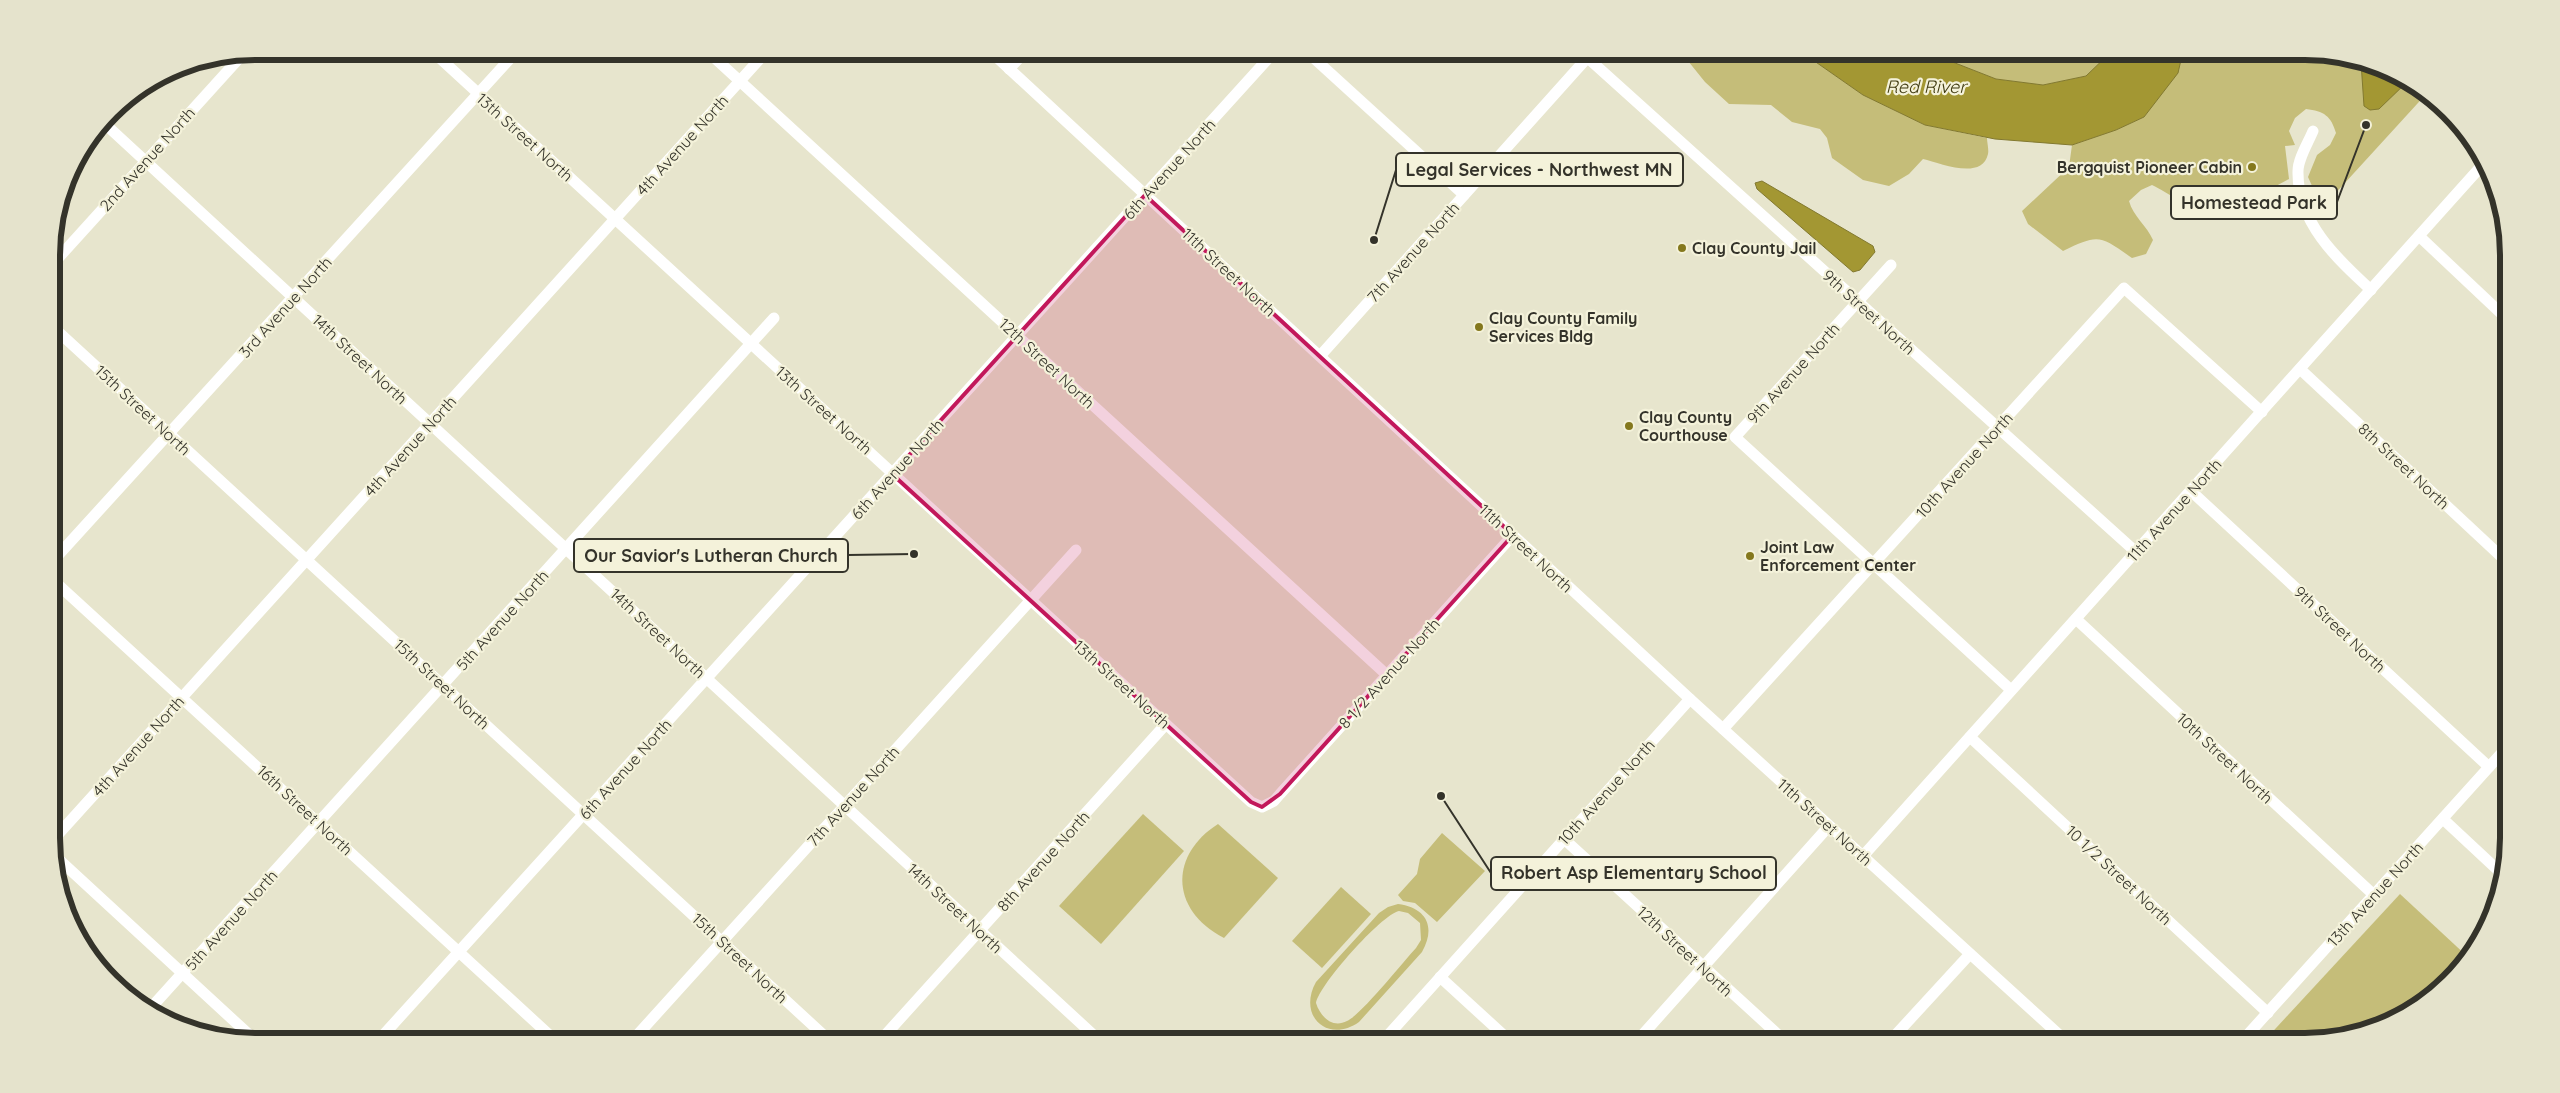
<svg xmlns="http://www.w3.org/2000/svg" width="2560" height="1093" font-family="Quicksand,sans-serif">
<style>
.green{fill:#c5bd79;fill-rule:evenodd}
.water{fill:#a39733;stroke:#827930}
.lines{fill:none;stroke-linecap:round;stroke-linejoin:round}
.minor{stroke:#fff;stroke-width:11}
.marked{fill:#c2185b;fill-opacity:0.2;stroke:#c2185b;stroke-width:4;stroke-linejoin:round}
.poi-dot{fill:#84781d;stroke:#f4f2da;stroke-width:2}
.labels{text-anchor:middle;stroke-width:4.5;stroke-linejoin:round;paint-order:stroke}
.street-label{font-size:16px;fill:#34332a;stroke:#f4f2da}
.poi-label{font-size:16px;font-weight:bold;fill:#34332a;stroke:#f4f2da;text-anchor:start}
.water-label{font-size:18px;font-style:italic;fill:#3f3a10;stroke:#f4f2da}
.rim{fill:none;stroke:#34332a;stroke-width:6}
.leader{fill:none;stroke:#34332a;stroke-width:2}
.callout-dot{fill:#34332a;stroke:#f4f2da;stroke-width:2}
.callout{fill:#f4f2da;stroke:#34332a;stroke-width:2}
.callout-label{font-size:18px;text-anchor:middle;font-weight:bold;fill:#34332a}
</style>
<rect width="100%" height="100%" fill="#e7e5cd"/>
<!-- green -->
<g class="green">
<path d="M1680 51H1728L1732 56 1745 51H1800L1863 95 1925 125 1987 138C1987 143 1989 149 1988 154 1982 181 1940 163 1923 159L1909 174 1889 186 1863 180 1832 158 1827 138 1820 129 1792 122 1771 105 1729 104 1705 82Z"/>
<path d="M1934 51H2112L2086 76 2043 85 1996 79 1950 61Z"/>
<path d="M2183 51H2305L2383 67 2428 92 2322 208 2308 177 2317 155 2330 145 2336 133C2331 116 2324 111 2306 109L2295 118 2289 131 2295 145 2285 146 2289 179C2266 191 2234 213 2207 210 2189 208 2168 193 2152 185L2141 190 2129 201C2133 216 2147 226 2153 240L2146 254 2132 258C2099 235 2099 234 2063 251L2028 224 2022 211 2069 167 2072 145 2116 130 2144 117 2183 55Z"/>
<path d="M1143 814 1184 851 1101 944 1059 906Z"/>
<path d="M1218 824 1278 878 1224 938C1171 911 1168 856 1218 824Z"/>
<path d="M1442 833 1485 871 1437 922 1415 903 1403 901 1398 895 1417 874 1420 859Z"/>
<path d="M1341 887 1371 914 1322 968 1292 941Z"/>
<path d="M2400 894 2469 958 2467 962 2419 1007 2371 1031 2318 1041H2264Z"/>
<path d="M1398 904C1427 908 1436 927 1422 952L1359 1022C1328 1044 1297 1016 1316 982L1379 913 1388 907ZM1399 911 1408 913 1420 923 1421 940 1416 948C1403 962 1361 1015 1347 1021 1332 1029 1320 1016 1316 1003 1319 985 1381 915 1399 911Z"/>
</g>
<!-- water -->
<g class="water">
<path d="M1800 51H1934L1950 61 1996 79 2043 85 2086 76 2112 51H2183L2178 73 2144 117 2116 130 2072 145 1995 139 1925 125 1863 95Z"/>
<path d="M2361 62 2383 67 2408 81 2379 109 2370 110 2364 106Z"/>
<path d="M1762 181 1873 246 1875 252 1860 270 1853 272 1757 189 1755 183Z"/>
</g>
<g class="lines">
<!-- minor -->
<g class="minor">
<path d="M432 51 1251 802 1262 807 1274 801 1280 794 1513 535"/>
<path d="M707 51 1388 676"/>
<path d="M990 51 1690 699 2066 1041"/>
<path d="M1306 51 1464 195"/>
<path d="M1580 51 2136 552"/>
<path d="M1009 69 1026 51"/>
<path d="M104 123 1101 1042"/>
<path d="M2313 131C2308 143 2298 159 2298 171 2297 222 2337 259 2371 290"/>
<path d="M2419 236 2507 319"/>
<path d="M52 265 243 54"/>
<path d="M1891 265 1735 437 2011 690"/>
<path d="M52 326 831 1042"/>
<path d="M1320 356 1587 58"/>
<path d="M2300 369 2508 563"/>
<path d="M2191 491 2489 767"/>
<path d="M52 562 517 51"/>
<path d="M52 579 557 1042"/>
<path d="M2076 619 2375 896"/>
<path d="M1723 729 2124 288 2262 412"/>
<path d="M1970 737 2268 1013"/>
<path d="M2443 819 2502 874"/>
<path d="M1564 839 1785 1041"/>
<path d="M53 840 767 51"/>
<path d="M53 854 257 1042"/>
<path d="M1863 856 2485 162"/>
<path d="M1440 977 1510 1041"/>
<path d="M149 1010 774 318"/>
<path d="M1637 1041 1829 826"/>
<path d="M1890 1041 1970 954"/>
<path d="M2242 1041 2508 746"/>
<path d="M377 1042 1275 51"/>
<path d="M631 1042 1076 550"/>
<path d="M879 1042 1166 724"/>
<path d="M1382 1042 1690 699"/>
</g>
</g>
<!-- marked area -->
<path class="marked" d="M1145 195 1513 535 1280 794 1262 807 1251 802 892 474Z"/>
<!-- markers -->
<g class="poi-dot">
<circle cx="2252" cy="167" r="5"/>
<circle cx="1682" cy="248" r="5"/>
<circle cx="1479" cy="327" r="5"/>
<circle cx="1629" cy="426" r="5"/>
<circle cx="1750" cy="556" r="5"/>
</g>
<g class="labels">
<!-- street labels -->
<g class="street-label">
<text transform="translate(525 137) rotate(42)" y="6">13th Street North</text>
<text transform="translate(682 145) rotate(-48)" y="6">4th Avenue North</text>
<text transform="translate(147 159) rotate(-48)" y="6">2nd Avenue North</text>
<text transform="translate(1169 169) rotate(-48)" y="6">6th Avenue North</text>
<text transform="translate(1413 252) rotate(-48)" y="6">7th Avenue North</text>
<text transform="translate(1229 272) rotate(43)" y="6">11th Street North</text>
<text transform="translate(285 307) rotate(-48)" y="6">3rd Avenue North</text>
<text transform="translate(1869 312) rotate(42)" y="6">9th Street North</text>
<text transform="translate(360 359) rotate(43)" y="6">14th Street North</text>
<text transform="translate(1047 363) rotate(43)" y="6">12th Street North</text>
<text transform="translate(1793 373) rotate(-48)" y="6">9th Avenue North</text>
<text transform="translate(143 410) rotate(43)" y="6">15th Street North</text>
<text transform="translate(824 410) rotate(42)" y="6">13th Street North</text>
<text transform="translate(410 446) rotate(-48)" y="6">4th Avenue North</text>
<text transform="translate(1964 465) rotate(-48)" y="6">10th Avenue North</text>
<text transform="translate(2404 466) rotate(43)" y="6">8th Street North</text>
<text transform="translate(897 469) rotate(-48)" y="6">6th Avenue North</text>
<text transform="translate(2174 510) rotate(-48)" y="6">11th Avenue North</text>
<text transform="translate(1526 548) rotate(43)" y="6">11th Street North</text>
<text transform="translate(502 620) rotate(-48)" y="6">5th Avenue North</text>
<text transform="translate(2340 629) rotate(43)" y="6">9th Street North</text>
<text transform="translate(658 633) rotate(43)" y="6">14th Street North</text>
<text transform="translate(1389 673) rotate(-48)" y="6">8 1/2 Avenue North</text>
<text transform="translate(442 684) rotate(43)" y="6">15th Street North</text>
<text transform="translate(1122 684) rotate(42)" y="6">13th Street North</text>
<text transform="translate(138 746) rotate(-48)" y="6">4th Avenue North</text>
<text transform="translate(2225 758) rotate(43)" y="6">10th Street North</text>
<text transform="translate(625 769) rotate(-48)" y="6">6th Avenue North</text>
<text transform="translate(1606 792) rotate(-48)" y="6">10th Avenue North</text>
<text transform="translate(853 796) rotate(-48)" y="6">7th Avenue North</text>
<text transform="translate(305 810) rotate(43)" y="6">16th Street North</text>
<text transform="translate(1825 822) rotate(42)" y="6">11th Street North</text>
<text transform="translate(1043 861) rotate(-48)" y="6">8th Avenue North</text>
<text transform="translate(2119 875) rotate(43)" y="6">10 1/2 Street North</text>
<text transform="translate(2375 894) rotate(-48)" y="6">13th Avenue North</text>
<text transform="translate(955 908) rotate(43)" y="6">14th Street North</text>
<text transform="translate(231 920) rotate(-48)" y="6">5th Avenue North</text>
<text transform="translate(1685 951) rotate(43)" y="6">12th Street North</text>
<text transform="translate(740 958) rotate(43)" y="6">15th Street North</text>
</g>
<!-- poi labels -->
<g class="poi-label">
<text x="2242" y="173" text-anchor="end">Bergquist Pioneer Cabin</text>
<text x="1692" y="254">Clay County Jail</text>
<text x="1489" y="324">Clay County Family<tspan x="1489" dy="18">Services Bldg</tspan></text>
<text x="1639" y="423">Clay County<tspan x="1639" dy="18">Courthouse</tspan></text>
<text x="1760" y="553">Joint Law<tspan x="1760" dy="18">Enforcement Center</tspan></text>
</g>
<!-- water labels -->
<g class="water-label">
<text x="1926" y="93">Red River</text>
</g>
</g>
<!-- crop -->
<path d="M0 0H2560V1093H0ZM255 60H2305A195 195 0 0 1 2500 255V838A195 195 0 0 1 2305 1033H255A195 195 0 0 1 60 838V255A195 195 0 0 1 255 60Z" fill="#e5e3cc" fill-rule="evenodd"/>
<path class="rim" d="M255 60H2305A195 195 0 0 1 2500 255V838A195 195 0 0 1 2305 1033H255A195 195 0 0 1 60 838V255A195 195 0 0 1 255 60Z"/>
<!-- callouts -->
<path class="leader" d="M1374 240L1396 170M2366 125L2337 202M914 554L848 555M1441 796L1491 873"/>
<g class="callout-dot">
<circle cx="1374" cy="240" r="5"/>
<circle cx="2366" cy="125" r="5"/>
<circle cx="914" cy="554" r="5"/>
<circle cx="1441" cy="796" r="5"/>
</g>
<g class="callout">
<rect x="1396" y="153" width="287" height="33" rx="5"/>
<rect x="2171" y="186" width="166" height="33" rx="5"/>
<rect x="574" y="539" width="274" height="33" rx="5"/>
<rect x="1491" y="857" width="285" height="33" rx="5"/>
</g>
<g class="callout-label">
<text x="1539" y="176">Legal Services - Northwest MN</text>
<text x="2254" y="209">Homestead Park</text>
<text x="711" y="562">Our Savior's Lutheran Church</text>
<text x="1634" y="879">Robert Asp Elementary School</text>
</g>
</svg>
